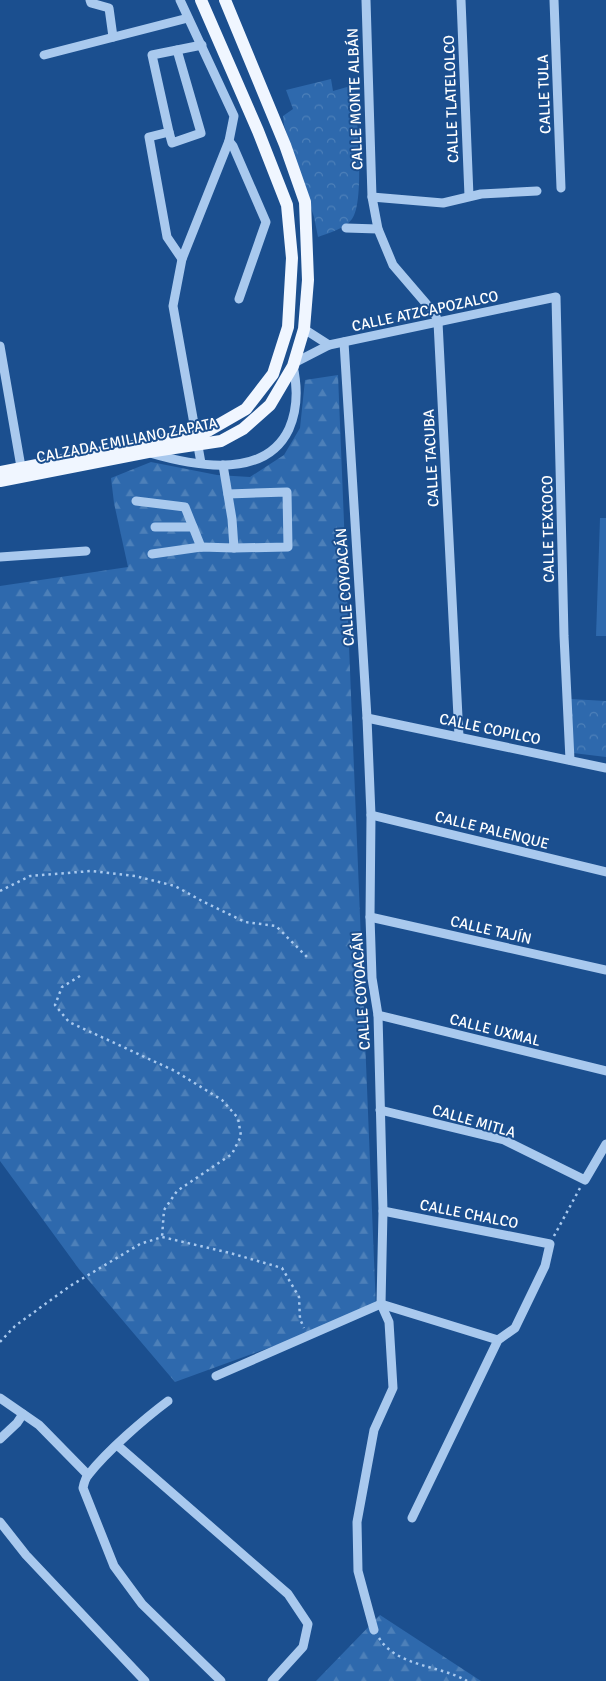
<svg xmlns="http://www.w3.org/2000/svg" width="606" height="1681" font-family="Signika,sans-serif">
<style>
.forest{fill:url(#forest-firs)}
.park{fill:url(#park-crowns)}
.garden{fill:#2e69ad}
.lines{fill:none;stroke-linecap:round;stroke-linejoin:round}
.path{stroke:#a9c9ee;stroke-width:2.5;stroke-dasharray:2.5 4;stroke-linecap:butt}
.minor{stroke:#a9c9ee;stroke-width:9}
.major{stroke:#f0f6ff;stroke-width:12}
.labels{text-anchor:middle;stroke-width:4;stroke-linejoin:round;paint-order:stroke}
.street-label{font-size:15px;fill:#fff;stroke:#1b4f8f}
</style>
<defs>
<pattern id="forest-firs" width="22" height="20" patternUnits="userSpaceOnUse" patternTransform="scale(1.25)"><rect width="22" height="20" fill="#2e69ad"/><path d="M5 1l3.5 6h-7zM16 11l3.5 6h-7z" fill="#4d80b9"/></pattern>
<pattern id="park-crowns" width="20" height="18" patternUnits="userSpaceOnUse" patternTransform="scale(1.25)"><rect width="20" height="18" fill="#2e69ad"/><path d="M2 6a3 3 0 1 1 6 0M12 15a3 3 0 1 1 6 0" fill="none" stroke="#4d80b9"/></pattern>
</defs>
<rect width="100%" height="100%" fill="#1b4f8f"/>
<!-- forest -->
<g class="forest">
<path d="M338 375 376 1309 175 1382 79 1269 0 1161V586L128 567 114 503 111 478 151 462 217 475 250 477 284 455 300 428 305 380Z"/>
<path d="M380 1615 481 1681H316Z"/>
</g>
<!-- park -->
<g class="park">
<path d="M331 79 333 91 354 85C356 110 366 202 352 219 345 229 328 233 318 237L314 217 284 125 283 116 293 109 286 90Z"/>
<path d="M571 699 606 701V757L573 753Z"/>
</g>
<!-- garden -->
<path class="garden" d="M600 518H606V636H596Z"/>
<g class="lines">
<!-- path -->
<g class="path">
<path d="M0 891 30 876 91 871 135 876 175 886 202 901 245 922 276 926 307 957"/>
<path d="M80 976 62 987 55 1005 69 1022 175 1071 222 1100 238 1118 241 1136 232 1154 177 1191 164 1210 162 1237"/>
<path d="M554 1236 580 1188"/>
<path d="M0 1342 15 1326 70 1286 140 1244 162 1237 230 1253 282 1268 299 1297 300 1319 304 1328"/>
<path d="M379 1638C397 1667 440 1665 467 1681"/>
</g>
<!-- minor -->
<g class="minor">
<path d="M90 0 91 3 109 8 113 37"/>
<path d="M180 0 234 116 229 141 182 259 173 306 201 463"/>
<path d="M366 0 372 197 378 229 393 265 435 314 438 322 459 737"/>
<path d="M461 0 469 196"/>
<path d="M554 0 561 188"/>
<path d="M44 55 188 18"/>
<path d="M169 132 172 143 201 133 177 50"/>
<path d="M229 141 233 146 266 222 239 299"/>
<path d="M372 197 443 203 481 194 537 191"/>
<path d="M346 228 378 229"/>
<path d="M182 259 167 237 149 137 169 132 152 55 202 45"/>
<path d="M304 329 329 345"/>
<path d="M344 342 367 718 371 815 370 917 372 978 378 1015 383 1211 381 1304 389 1322 393 1388 374 1430 357 1522 358 1571 374 1630"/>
<path d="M0 346 21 467"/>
<path d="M294 363 329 345 556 297 564 636 570 760"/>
<path d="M150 453C194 466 265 480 289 429 298 408 298 388 293 366"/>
<path d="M228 494 287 492 288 547 234 548"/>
<path d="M136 501 185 507 201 547"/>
<path d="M155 527H193"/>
<path d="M152 554 201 547 234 548 232 519 223 465"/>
<path d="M0 557 86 551"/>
<path d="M367 718 606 768"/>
<path d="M371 815 606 872"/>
<path d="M370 917 606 970"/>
<path d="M378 1015 606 1071"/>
<path d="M380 1110 504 1140 585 1180 606 1144"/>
<path d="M383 1211 550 1244 545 1266 515 1328 498 1340 412 1518"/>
<path d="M381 1304 498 1340"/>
<path d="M216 1376 381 1304"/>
<path d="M0 1398 39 1425 88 1475"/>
<path d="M168 1401C144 1419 107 1451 89 1474 85 1478 84 1483 83 1488L114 1566 142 1604 221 1681"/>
<path d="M0 1439 17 1423 23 1414"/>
<path d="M117 1445 288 1594 308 1624 303 1647 272 1681"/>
<path d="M0 1522 26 1555 145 1681"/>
</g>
<!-- major -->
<g class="major">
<path d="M0 472 206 432 246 409 273 374 288 327 292 258 287 205 258 131 201 0"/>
<path d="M0 481 148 452 221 441 243 429 270 405 293 366 304 329 308 280 305 202 285 145 225 0"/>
</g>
</g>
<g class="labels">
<!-- street labels -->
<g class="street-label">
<text transform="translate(544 94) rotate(-92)" y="5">CALLE TULA</text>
<text transform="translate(355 99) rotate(-92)" y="5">CALLE MONTE ALBÁN</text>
<text transform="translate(451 99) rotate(-92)" y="5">CALLE TLATELOLCO</text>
<text transform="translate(425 311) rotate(-12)" y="5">CALLE ATZCAPOZALCO</text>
<text transform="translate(127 440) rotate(-11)" y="5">CALZADA EMILIANO ZAPATA</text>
<text transform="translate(431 458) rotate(-93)" y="5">CALLE TACUBA</text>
<text transform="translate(548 529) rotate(-91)" y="5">CALLE TEXCOCO</text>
<text transform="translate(345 587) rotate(-94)" y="5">CALLE COYOACÁN</text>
<text transform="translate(490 729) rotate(12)" y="5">CALLE COPILCO</text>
<text transform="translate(492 830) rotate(14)" y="5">CALLE PALENQUE</text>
<text transform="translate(491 930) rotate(13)" y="5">CALLE TAJÍN</text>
<text transform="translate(361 991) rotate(-94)" y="5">CALLE COYOACÁN</text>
<text transform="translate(495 1030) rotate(14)" y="5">CALLE UXMAL</text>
<text transform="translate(474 1121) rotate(16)" y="5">CALLE MITLA</text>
<text transform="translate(469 1214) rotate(11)" y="5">CALLE CHALCO</text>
</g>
</g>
</svg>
